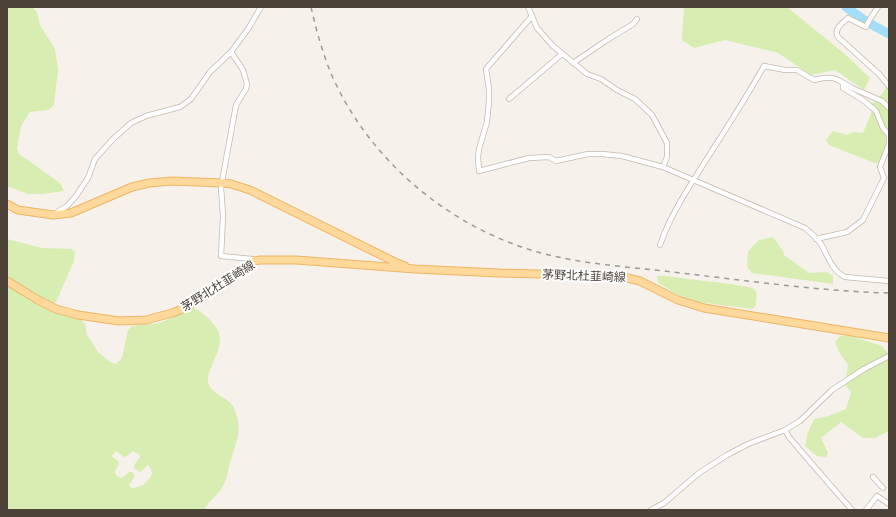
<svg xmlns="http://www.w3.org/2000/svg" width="896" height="517" font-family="'Space Grotesk','Noto Sans JP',sans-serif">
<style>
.green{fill:#d8edb2;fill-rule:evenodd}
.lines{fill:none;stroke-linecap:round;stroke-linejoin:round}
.river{stroke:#a4ddf6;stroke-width:9}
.street-casing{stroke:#c3b9ad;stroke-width:6}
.primary-casing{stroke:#edb563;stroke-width:9}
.street{stroke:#fff;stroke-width:4.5}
.primary{stroke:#ffd99c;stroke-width:7}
.rail{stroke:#9a9a9a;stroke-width:1.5;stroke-dasharray:5 5;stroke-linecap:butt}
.labels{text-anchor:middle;stroke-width:4;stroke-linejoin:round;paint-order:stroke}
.street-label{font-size:12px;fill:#4c4238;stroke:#fff}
</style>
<rect width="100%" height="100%" fill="#f6f2eb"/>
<!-- green -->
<g class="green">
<path d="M7 7H32L37 12 40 25 55 49 58 70 54 105 48 110 30 112 21 126 17 148 19 154 60 183 64 191 43 194H28L7 186Z"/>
<path d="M684 7H787L846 55 870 78 864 90 835 70 811 75 778 53 725 40 694 48 682 40Z"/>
<path d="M889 83V137L886 140 884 154 877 164 829 145 826 140 833 131 847 135 853 132 863 133 873 109 870 105 881 95Z"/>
<path d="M773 237 783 251 784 255 809 273 827 272 833 276V284L752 273 747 267 748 251 759 240Z"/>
<path d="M7 239 42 248 72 249 75 252 74 261 56 302 52 303 7 278Z"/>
<path d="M657 276C668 275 677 278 688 279 710 282 732 283 753 288L757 293 756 305 752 309 698 302 677 294 658 283Z"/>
<path d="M7 284 59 312 81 320 85 324 87 335 98 352 110 362 116 364 122 358 128 330 132 326 160 323 194 308C201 311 205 315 211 321 227 337 218 350 211 368 209 372 207 378 208 382 211 395 228 396 234 408 243 430 237 439 231 460 228 468 228 476 224 484 220 494 209 500 204 510H7ZM116 451 124 457 127 456 133 451 140 455V457L134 465V468L140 472 148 465 151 469 152 474C147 483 142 488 131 488L129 485 135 476 132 472H129L122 478C118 477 115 475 115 471L119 464 118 461 112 456Z"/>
<path d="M845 335 854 337 882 346 889 355V431L875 438H863L841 422 821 438 828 453 826 457 817 456 805 446 808 432 814 419 829 416 846 409 851 392 845 385 848 365 839 352 835 342 839 337Z"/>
</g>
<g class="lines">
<!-- river -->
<path class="river" d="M846 7 867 22 889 34"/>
<!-- street casing -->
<g class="street-casing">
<g id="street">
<path d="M528 7 537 28 553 46 587 74 601 79 617 90 635 99 652 115 667 143V157L663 167"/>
<path d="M878 7 870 19 866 27 848 18C843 23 833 29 838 37L879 74 889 86"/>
<path d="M532 16 486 69 489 89V101L487 122 479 149 478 157 479 171 529 158 549 157 556 161 588 154H602L622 156 663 167 805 228C811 233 817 238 821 244 828 256 832 271 845 277L889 281"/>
<path d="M231 52 243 70 247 84 246 89 236 105 221 187 223 216 221 256 252 259 254 261"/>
<path d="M573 63 607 40 633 24 637 19"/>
<path d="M509 99 562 54"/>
<path d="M56 213 67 206 76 196 88 178 95 159 113 139 131 123 146 116 180 107 191 99 210 72 231 52 248 29 261 7"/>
<path d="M816 239 847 232 863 220 884 178 880 167 889 144V135L883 128 876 111 863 100 843 88V83"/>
<path d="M660 245C670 216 687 190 703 165 724 132 745 100 764 66L785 70H797L814 80 823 78H833L840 81 852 88 882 101 889 108"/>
<path d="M785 430 789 437 812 464 852 510"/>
<path d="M873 477 883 488"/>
<path d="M651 510 664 503 699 473 727 455 748 444 785 430 800 421 832 390 864 369 889 356"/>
<path d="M866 510 877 496 889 504"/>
</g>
</g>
<!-- primary casing -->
<g class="primary-casing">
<g id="primary">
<path d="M7 204 18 210 53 215 71 213 132 187 149 183 172 181 222 183 231 184 250 190 397 263 405 266"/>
<path d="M7 281 38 300 56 309 78 315 119 321 146 320 172 313 185 308 206 295 236 272 254 261 260 260H296L415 269 499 273 619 276 640 281 678 300 704 308 889 338"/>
</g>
</g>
<!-- street -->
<use href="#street" class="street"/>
<!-- primary -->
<use href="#primary" class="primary"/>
<!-- rail -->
<path class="rail" d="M311 7C316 29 322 51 330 71 367 159 449 228 541 253 586 265 634 267 681 273 750 281 819 291 889 293"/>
</g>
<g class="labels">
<!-- street labels -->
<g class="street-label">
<text transform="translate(584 276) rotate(2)" y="4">茅野北杜韮崎線</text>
<text transform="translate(218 286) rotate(-32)" y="4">茅野北杜韮崎線</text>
</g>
</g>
<!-- border -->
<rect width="896" height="517" fill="none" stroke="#4c4238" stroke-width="16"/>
</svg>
